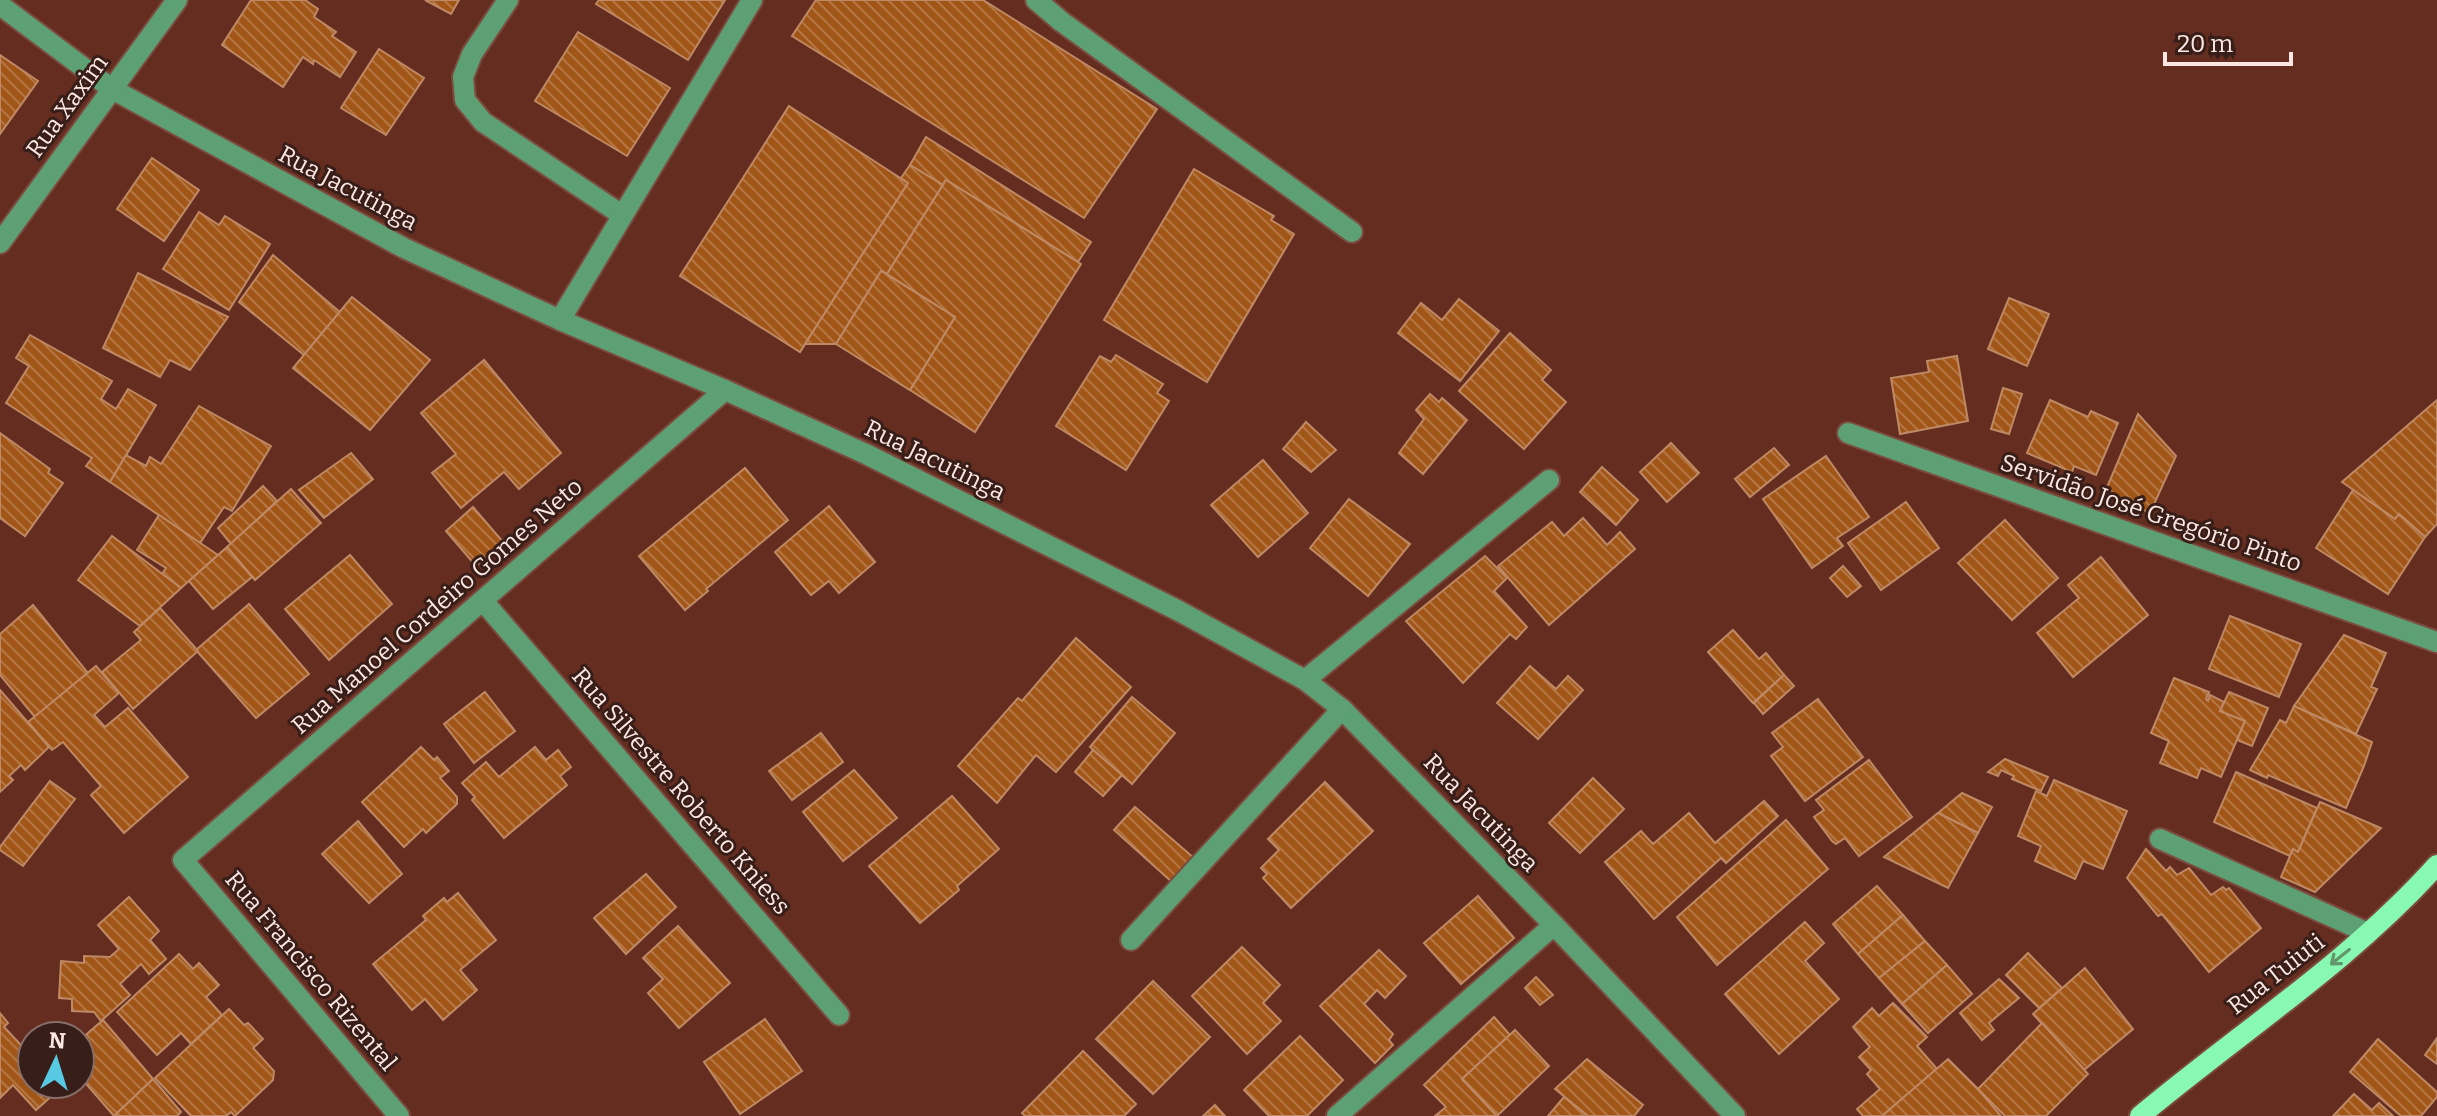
<svg xmlns="http://www.w3.org/2000/svg" width="2437" height="1116" font-family="Bitter,serif">
<style>
.building{fill:url(#building-back-hatch);stroke:#bf8965;stroke-width:2}
.lines{fill:none;stroke-linecap:round;stroke-linejoin:round}
.minor-casing{stroke:#7c4b3f;stroke-width:24}
.major-casing{stroke:#7c4b3f;stroke-width:24}
.minor{stroke:#5ca074;stroke-width:20}
.major{stroke:#88f9b2;stroke-width:20}
.oneway{stroke:#64966d}
.labels{text-anchor:middle;stroke-width:6;stroke-linejoin:round;paint-order:stroke}
.street-label{font-size:24px;fill:#fde7e2;stroke:#381e18}
</style>
<defs>
<pattern id="building-back-hatch" width="6" height="6" patternUnits="userSpaceOnUse" patternTransform="scale(2)"><rect width="6" height="6" fill="#a15617"/><path d="M-1 5l2 2M0 0l6 6M5-1l2 2" fill="none" stroke="#b47644"/></pattern>
</defs>
<rect width="100%" height="100%" fill="#642d20"/>
<!-- building -->
<g class="building">
<path d="M251 0H305L318 9 314 17 336 32 332 36 356 52 340 77 314 60 313 64 303 57 283 87 222 45Z"/>
<path d="M425 0H459L451 14Z"/>
<path d="M599 0H725L688 60 596 4Z"/>
<path d="M816 0H983L1157 109 1084 218 792 36Z"/>
<path d="M578 32 670 88 627 156 535 101Z"/>
<path d="M379 49 424 78 386 135 341 108Z"/>
<path d="M0 55 38 81 0 134Z"/>
<path d="M789 106 908 183 800 352 680 276Z"/>
<path d="M926 137 1091 242 1078 262 946 180 943 185 910 165Z"/>
<path d="M152 158 199 190 164 241 117 209Z"/>
<path d="M910 165 943 185 887 274 881 271 836 344H805L908 183 901 178Z"/>
<path d="M1194 169 1274 216 1271 220 1294 234 1207 382 1104 320Z"/>
<path d="M946 180 1081 264 975 432 910 390 955 317 887 274Z"/>
<path d="M199 212 219 225 225 216 270 244 229 310 163 269Z"/>
<path d="M273 255 340 312 304 355 239 302Z"/>
<path d="M881 271 955 317 910 390 836 344Z"/>
<path d="M138 273 228 317 190 370 170 360 160 377 103 348Z"/>
<path d="M352 297 430 360 370 430 293 368Z"/>
<path d="M2009 298 2049 314 2027 366 1988 349Z"/>
<path d="M1459 299 1499 331 1460 381 1398 333 1421 303 1442 320Z"/>
<path d="M1510 333 1551 370 1542 380 1566 402 1524 449 1459 391Z"/>
<path d="M30 335 112 381 101 399 116 409 128 389 156 405 110 482 86 466 92 458 6 403 29 366 16 358Z"/>
<path d="M1116 355 1163 384 1157 393 1169 401 1126 470 1056 426 1100 356 1111 362Z"/>
<path d="M1957 356 1968 421 1900 434 1891 378 1929 372 1927 361Z"/>
<path d="M484 360 561 453 519 489 504 472 461 508 432 473 456 454 421 413Z"/>
<path d="M2003 388 2022 394 2009 434 1991 429Z"/>
<path d="M1430 394 1439 402 1442 398 1467 420 1423 474 1399 453 1424 419 1416 410Z"/>
<path d="M2050 400 2088 417 2091 411 2118 423 2096 475 2074 466 2072 472 2027 453Z"/>
<path d="M2437 400V524L2425 537 2399 514 2395 519 2342 482Z"/>
<path d="M199 406 271 446 232 511 224 507 200 543 110 482 126 455 146 466 150 457 161 464Z"/>
<path d="M2138 414 2176 456 2150 513 2105 492Z"/>
<path d="M1306 422 1336 450 1311 472 1283 449Z"/>
<path d="M0 433 50 469 48 473 63 483 25 536 0 518Z"/>
<path d="M1671 443 1699 473 1667 502 1640 472Z"/>
<path d="M1774 448 1789 465 1750 497 1735 479Z"/>
<path d="M351 453 373 479 324 518 299 490Z"/>
<path d="M1826 456 1869 517 1837 538 1843 546 1812 568 1763 499Z"/>
<path d="M1263 460 1308 513 1258 557 1211 505Z"/>
<path d="M1602 467 1638 500 1616 525 1580 492Z"/>
<path d="M745 468 788 520 706 589 708 591 685 610 639 556Z"/>
<path d="M263 486 277 501 231 544 218 528Z"/>
<path d="M291 489 321 523 255 580 227 547Z"/>
<path d="M2353 490 2395 519 2399 514 2425 537 2388 594 2316 548Z"/>
<path d="M1349 499 1410 544 1368 596 1310 548Z"/>
<path d="M1906 502 1939 548 1881 590 1848 543Z"/>
<path d="M829 506 875 562 839 593 829 581 811 595 775 552Z"/>
<path d="M473 507 503 542 476 566 446 531Z"/>
<path d="M159 515 218 555 181 588 162 574 166 568 137 550Z"/>
<path d="M1583 518 1607 545 1620 532 1635 549 1549 625 1498 566 1552 522 1564 536Z"/>
<path d="M2005 520 2058 578 2012 620 1958 563Z"/>
<path d="M112 536 181 588 140 626 78 580Z"/>
<path d="M227 547 252 577 213 609 189 581Z"/>
<path d="M350 555 392 604 329 660 285 609Z"/>
<path d="M1485 556 1507 578 1494 591 1527 627 1516 639 1510 634 1463 683 1406 621Z"/>
<path d="M2101 557 2148 615 2073 677 2037 633 2079 598 2068 585Z"/>
<path d="M1843 566 1861 586 1847 597 1830 578Z"/>
<path d="M249 604 309 674 256 718 196 650Z"/>
<path d="M33 605 88 673 35 717 0 675V634Z"/>
<path d="M160 608 198 651 133 709 102 672 141 640 134 632Z"/>
<path d="M2230 616 2301 644 2279 697 2209 669Z"/>
<path d="M1733 630 1759 659 1766 653 1784 675 1753 703 1708 652Z"/>
<path d="M2344 635 2386 653 2371 687 2377 689 2356 734 2294 706Z"/>
<path d="M1076 638 1131 687 1056 772 1036 755 997 803 958 766 1018 698 1022 701Z"/>
<path d="M96 666 119 693 94 715 105 727 128 708 188 777 124 833 91 795 101 786 63 742 52 750 28 722Z"/>
<path d="M1530 666 1556 689 1568 676 1583 690 1538 739 1497 703Z"/>
<path d="M1784 675 1794 686 1763 714 1754 703Z"/>
<path d="M2174 678 2209 692 2206 699 2208 701 2210 695 2224 702 2220 711 2245 721 2221 777 2201 768 2197 778 2160 763 2169 741 2151 733Z"/>
<path d="M0 690 49 747 25 770 21 765 9 776 13 780 0 792Z"/>
<path d="M485 692 515 731 474 763 444 724Z"/>
<path d="M2229 692 2268 708 2252 746 2237 740 2245 721 2220 711Z"/>
<path d="M1132 697 1175 733 1132 784 1090 747Z"/>
<path d="M1818 699 1863 757 1805 801 1771 756 1783 747 1772 733Z"/>
<path d="M2294 706 2372 742 2364 766 2346 808 2268 775 2267 778 2250 770 2280 720 2286 723Z"/>
<path d="M821 733 843 762 792 800 769 771Z"/>
<path d="M421 747 434 760 437 757 449 771 440 778 457 797V804L426 833 423 829 404 847 362 802Z"/>
<path d="M535 747 546 760 558 750 571 767 560 776 567 785 504 838 472 800 475 797 462 783 486 762 499 777Z"/>
<path d="M1093 750 1122 775 1103 796 1075 772Z"/>
<path d="M2005 759 2048 777 2041 791 2012 779 2014 776 2001 770 1998 776 1988 772Z"/>
<path d="M1869 760 1912 817 1859 856 1845 838 1836 844 1832 841 1814 817 1824 810 1816 800Z"/>
<path d="M854 770 897 818 843 861 803 812Z"/>
<path d="M2236 772 2317 808 2298 852 2293 849 2290 856 2214 822Z"/>
<path d="M1593 778 1624 809 1580 853 1549 823Z"/>
<path d="M2054 780 2127 811 2103 869 2083 861 2075 879 2035 861 2041 846 2018 836 2036 791 2047 796Z"/>
<path d="M50 781 75 799 23 866 0 850V847Z"/>
<path d="M1325 782 1373 831 1291 908 1263 878 1267 874 1261 868 1279 850 1268 839Z"/>
<path d="M1962 793 1992 807 1978 833 1938 813Z"/>
<path d="M952 796 999 849 957 886 959 890 920 923 869 866Z"/>
<path d="M1764 801 1778 816 1726 863 1721 858 1654 919 1605 862 1641 831 1653 844 1689 813 1715 843Z"/>
<path d="M2320 802 2381 828 2315 892 2281 877 2293 849 2298 852Z"/>
<path d="M1135 807 1194 858 1172 882 1114 830Z"/>
<path d="M1938 813 1978 833 1948 888 1884 857Z"/>
<path d="M1786 820 1828 869 1717 965 1677 917Z"/>
<path d="M358 821 402 874 369 903 322 854Z"/>
<path d="M2146 849 2166 871 2170 867 2177 875 2189 868 2211 895 2223 887 2226 890 2229 888 2261 928 2209 972 2162 914 2158 916 2127 878Z"/>
<path d="M646 874 676 907 626 954 594 918Z"/>
<path d="M1877 886 1903 915 1858 954 1833 924Z"/>
<path d="M458 893 496 940 460 970 477 990 443 1020 425 999 412 1010 373 964 426 920 423 916 444 898 447 902Z"/>
<path d="M1478 896 1514 938 1461 984 1424 943Z"/>
<path d="M129 897 159 931 150 940 166 959 149 974 141 964 120 984 130 995 101 1021 94 1012 72 1011V999L59 998 61 961 84 963V956L110 957 119 949 98 925Z"/>
<path d="M1903 915 1925 941 1879 978 1858 954Z"/>
<path d="M1805 922 1824 943 1805 961 1839 999 1779 1054 1725 994Z"/>
<path d="M678 926 730 983 679 1028 648 993 663 979 643 958Z"/>
<path d="M1925 941 1947 965 1902 1004 1879 978Z"/>
<path d="M1242 947 1280 985 1263 1003 1281 1021 1247 1054 1192 996Z"/>
<path d="M1379 950 1406 976 1385 998 1377 990 1364 1004 1393 1034 1389 1040 1393 1045 1375 1063 1320 1006Z"/>
<path d="M2028 953 2062 988 2039 1008 2006 975Z"/>
<path d="M179 954 193 969 199 963 219 985 206 997 222 1015 191 1044 181 1033 157 1055 117 1012Z"/>
<path d="M1947 965 1972 994 1928 1033 1902 1004Z"/>
<path d="M2085 968 2133 1029 2084 1070 2033 1014Z"/>
<path d="M1536 977 1553 995 1540 1005 1525 988Z"/>
<path d="M1999 979 2019 998 1989 1023 1994 1030 1982 1040 1960 1013Z"/>
<path d="M1153 981 1210 1037 1153 1094 1096 1039Z"/>
<path d="M1893 1003 1927 1037 1917 1046 1937 1069 1882 1116H1863L1857 1109 1880 1089 1867 1074 1871 1070 1859 1057 1870 1047 1853 1027 1872 1008 1879 1016Z"/>
<path d="M229 1009 244 1025 248 1023 263 1039 253 1048 274 1071 273 1080 235 1116 231 1112 226 1116H191L155 1078Z"/>
<path d="M0 1013 8 1023 4 1027 32 1057V1084L64 1085 36 1110 13 1085 0 1098Z"/>
<path d="M1494 1017 1510 1035 1462 1079 1497 1116H1435L1446 1107 1424 1085Z"/>
<path d="M765 1019 802 1071 740 1114 704 1062Z"/>
<path d="M103 1020 153 1079 114 1116 80 1077V1040Z"/>
<path d="M2042 1023 2088 1074 2046 1116H2005L1978 1089Z"/>
<path d="M1515 1030 1549 1066 1497 1116 1462 1079Z"/>
<path d="M1300 1036 1343 1080 1307 1116H1269L1244 1090Z"/>
<path d="M2437 1038V1064L2425 1055Z"/>
<path d="M2378 1039 2437 1092V1097L2421 1116H2401L2350 1072Z"/>
<path d="M1083 1051 1136 1104 1124 1116H1025L1022 1113Z"/>
<path d="M1587 1059 1643 1105 1634 1116H1588L1555 1089Z"/>
<path d="M1948 1059 1978 1089 2001 1116H1882Z"/>
<path d="M153 1079 181 1112 177 1116H114Z"/>
<path d="M2354 1094 2372 1110 2379 1103 2393 1116H2333Z"/>
<path d="M1564 1097 1588 1116H1548Z"/>
<path d="M1215 1105 1225 1116H1203Z"/>
</g>
<g class="lines">
<!-- minor casing -->
<g class="minor-casing">
<g id="minor">
<path d="M508 0 472 54 463 77 465 100 483 122 622 215"/>
<path d="M1036 0 1062 22 1352 232"/>
<path d="M0 5 112 89 404 248 560 320 725 390 866 454 1179 611 1305 680 1342 709 1554 925 1735 1116"/>
<path d="M0 243 177 0"/>
<path d="M560 320 752 0"/>
<path d="M1848 433 2437 642"/>
<path d="M483 601 839 1015"/>
<path d="M1305 680 1549 480"/>
<path d="M2160 839 2368 933"/>
<path d="M1131 940 1342 709"/>
<path d="M399 1116 183 860 725 390"/>
<path d="M1337 1116 1554 925"/>
</g>
</g>
<!-- major casing -->
<g class="major-casing">
<path id="major" d="M2140 1116C2239 1033 2350 962 2437 865"/>
</g>
<!-- minor -->
<use href="#minor" class="minor"/>
<!-- major -->
<use href="#major" class="major"/>
</g>
<!-- one-way arrows -->
<defs><path id="oneway-shaft" d="M-6 0H5M1.5-3L5.5 0L1.5 3" fill="none" stroke-width="1.6" stroke-linecap="round" stroke-linejoin="round" transform="scale(2)"/></defs>
<use class="oneway" href="#oneway-shaft" transform="translate(2340 957) rotate(141)"/>
<g class="labels">
<!-- street labels -->
<g class="street-label">
<text transform="translate(67 106) rotate(-54)" y="8">Rua Xaxim</text>
<text transform="translate(348 188) rotate(28)" y="8">Rua Jacutinga</text>
<text transform="translate(935 460) rotate(26)" y="8">Rua Jacutinga</text>
<text transform="translate(2151 513) rotate(19)" y="8">Servidão José Gregório Pinto</text>
<text transform="translate(437 606) rotate(-41)" y="8">Rua Manoel Cordeiro Gomes Neto</text>
<text transform="translate(681 791) rotate(49)" y="8">Rua Silvestre Roberto Kniess</text>
<text transform="translate(1481 813) rotate(46)" y="8">Rua Jacutinga</text>
<text transform="translate(311 971) rotate(50)" y="8">Rua Francisco Rizental</text>
<text transform="translate(2276 974) rotate(-38)" y="8">Rua Tuiuti</text>
</g>
</g>
<!-- north arrow -->
<g transform="translate(56 1060) rotate(4)"><circle r="38" fill="#381e18" stroke="#876e69" stroke-width="2"/>
<path d="M0-6L14 30L0 20L-14 30Z" fill="#57c9e2"/>
<text y="-12" font-size="22" font-weight="bold" text-anchor="middle" fill="#fde7e2">N</text>
</g>
<!-- scale -->
<path d="M2165 52v12h126v-12" fill="none" stroke="#fde7e2" stroke-width="4"/>
<text x="2177" y="52" font-size="24" fill="#fde7e2" stroke="#381e18" stroke-width="6" paint-order="stroke">20 m</text>
</svg>
